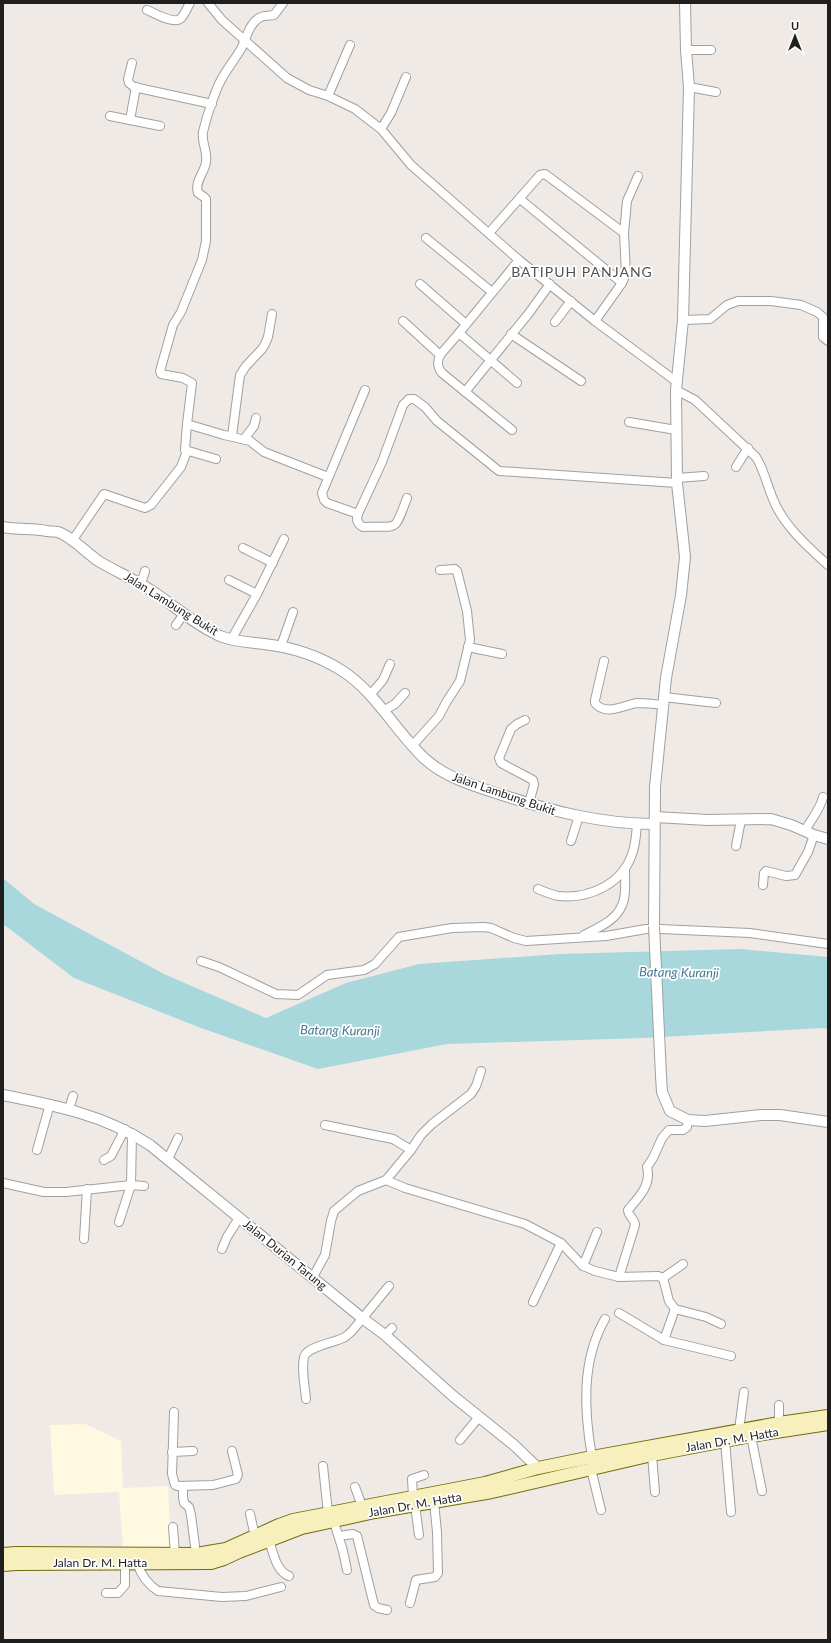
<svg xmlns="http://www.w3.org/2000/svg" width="831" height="1643" font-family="Lato,sans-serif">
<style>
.education{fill:#fef9e0}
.water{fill:#a8d8db}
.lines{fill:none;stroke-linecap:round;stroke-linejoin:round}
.minor-casing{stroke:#a0a0a0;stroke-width:10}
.tertiary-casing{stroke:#a0a0a0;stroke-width:12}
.secondary-casing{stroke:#726b0a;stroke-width:14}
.minor{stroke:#fff;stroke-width:8}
.tertiary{stroke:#fff;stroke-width:10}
.secondary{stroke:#f7f0bc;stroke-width:12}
.tertiary-bridge-casing{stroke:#a0a0a0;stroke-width:12;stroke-linecap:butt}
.tertiary-bridge{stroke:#fff;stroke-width:10}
.labels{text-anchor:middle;stroke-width:3.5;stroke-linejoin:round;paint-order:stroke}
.street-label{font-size:12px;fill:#1f1f1f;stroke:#fff}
.water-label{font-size:13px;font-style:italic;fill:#467a93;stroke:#fff}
.quarter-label{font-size:14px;letter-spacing:1px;fill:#525252;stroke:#fff}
</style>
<rect width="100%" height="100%" fill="#efeae6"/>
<!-- education -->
<path class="education" d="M85 1424 121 1441 123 1488 168 1486 171 1548 123 1549 119 1492 54 1495 50 1425Z"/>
<!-- water -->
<path class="water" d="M3 878 34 904 164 974 266 1018 346 983 419 964 559 954 740 949 828 957V1029L822 1028 643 1038 447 1044 318 1069 201 1028 74 978 3 924Z"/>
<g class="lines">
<!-- minor casing -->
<g class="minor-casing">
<g id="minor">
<path d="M208 3 222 20 287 78 309 90 328 96 355 109 381 129 411 165 519 260 595 321 677 382"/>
<path d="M283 3 274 15C270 16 263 15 259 18 249 24 246 39 241 49 235 59 227 69 221 80 215 91 206 119 203 132 201 142 208 151 206 162 205 172 194 182 198 193L204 197 206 199V241L202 260 181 312 173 325 160 371 161 374 183 378 192 383 187 424 224 435 250 441 264 452 328 477"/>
<path d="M147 10C154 13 173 24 180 19 184 16 187 8 190 3"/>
<path d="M686 50H711"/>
<path d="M132 63 128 79 129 83 134 87 212 104"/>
<path d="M689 87 716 92"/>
<path d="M328 96 350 45"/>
<path d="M110 116 130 120 136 87"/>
<path d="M130 120 160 126"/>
<path d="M381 129 391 113 406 77"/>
<path d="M520 199 622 283"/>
<path d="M489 233 540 175 545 174 624 233 626 274 622 283 595 321"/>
<path d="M624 233 627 201 638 176"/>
<path d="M426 238 492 292"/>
<path d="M420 284 466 324"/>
<path d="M683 320 710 319 727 305 738 301H771L801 305 817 312 823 317V337L828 341"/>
<path d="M403 321 440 355"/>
<path d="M555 322 571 301"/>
<path d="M459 333 517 383"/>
<path d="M511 334 581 381"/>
<path d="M676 390 695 400 756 457C764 470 767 485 773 499 783 525 808 547 828 565"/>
<path d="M465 392 529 313 550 284"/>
<path d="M629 422 676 430"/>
<path d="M187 424 185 450 216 459"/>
<path d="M512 430 442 373C437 367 437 362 440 355L459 333 519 260"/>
<path d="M232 436 240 375 246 366 262 349 265 344 268 337 272 314"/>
<path d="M244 439 254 426 256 418"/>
<path d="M736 467 748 448"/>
<path d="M677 478 704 476"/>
<path d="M407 498C393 535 399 525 363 527 357 524 356 519 358 514L382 462 403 405 409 399H414L425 407 437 421 499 471 677 483"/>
<path d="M358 514 327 503 324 500 322 493 365 390"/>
<path d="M72 541 104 494 145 508 151 505 181 467 187 451"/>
<path d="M243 548 273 563"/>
<path d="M229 580 257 594"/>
<path d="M141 584 145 571"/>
<path d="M176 625 184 614"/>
<path d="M231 640 257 594 284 539"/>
<path d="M281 646 293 612"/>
<path d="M468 647 502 654"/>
<path d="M604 661 595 700V703C606 717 625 704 638 703 646 703 655 704 663 705"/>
<path d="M370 695 383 680 390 664"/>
<path d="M664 697 716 703"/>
<path d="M383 711 395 704 405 693"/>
<path d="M525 720 517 724 511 729 499 758 501 763 533 780 534 785 529 803"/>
<path d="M412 746 439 716 447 701 460 681 470 640 467 611 457 571 455 569 440 570"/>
<path d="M805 831C811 819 820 810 823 797"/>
<path d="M571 841 579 816"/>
<path d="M736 846 741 820"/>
<path d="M763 885 764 873 766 871 786 876 795 875 808 852 814 835"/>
<path d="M538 889C545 892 552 895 559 896 588 899 620 885 631 857 636 846 636 835 637 823"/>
<path d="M584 935C600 927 620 919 624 899 626 890 625 878 625 868"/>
<path d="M201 961 219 967 276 994 298 995 327 975 364 970 375 964 399 937 452 928 484 927 491 928 514 938 526 941 606 936 646 929H660L750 933 828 944"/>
<path d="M69 1109 73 1096"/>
<path d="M325 1125 393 1139 411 1150"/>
<path d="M37 1150 50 1104"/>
<path d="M168 1159 178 1138"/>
<path d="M104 1160 111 1156 125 1129"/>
<path d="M386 1180 405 1188 525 1224 561 1243 583 1266 595 1271 619 1277 658 1276 663 1278 669 1301 675 1309 664 1340"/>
<path d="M3 1183 44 1192H66L131 1185 144 1186"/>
<path d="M119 1222 131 1185 132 1133"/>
<path d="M84 1239 87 1189"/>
<path d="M222 1249 227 1237 239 1218"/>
<path d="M583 1266 597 1232"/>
<path d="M313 1277 325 1255 331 1221 334 1211 358 1191 386 1180 411 1150 421 1135 432 1124 471 1094 476 1086 481 1071"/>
<path d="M619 1277 635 1225C635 1219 628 1216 628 1210 638 1198 652 1185 647 1167L653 1158 662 1138 669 1130H683L687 1127 688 1120"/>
<path d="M663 1278 683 1264"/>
<path d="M533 1302 561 1243"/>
<path d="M675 1309 706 1317 721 1324"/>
<path d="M619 1313 664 1340 731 1356"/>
<path d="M385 1335 392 1328"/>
<path d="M306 1399C305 1386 301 1370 304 1357 307 1346 335 1343 345 1337 348 1335 350 1333 352 1331L389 1286"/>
<path d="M779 1405V1423"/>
<path d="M174 1412 172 1474 175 1485 177 1486 213 1485 236 1479 238 1475 232 1451"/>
<path d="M739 1430 744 1392"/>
<path d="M751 1436 762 1491"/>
<path d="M460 1440 479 1417"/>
<path d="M725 1441 731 1512"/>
<path d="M172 1452 193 1451"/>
<path d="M652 1455 655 1492"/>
<path d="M592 1457C584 1411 581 1361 605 1319"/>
<path d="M323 1466 328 1513"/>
<path d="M591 1469 601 1510"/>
<path d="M183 1486V1497L184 1503 189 1507 191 1515 196 1554"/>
<path d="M355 1487 362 1506"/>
<path d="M413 1496 412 1479 424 1475"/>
<path d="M415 1505 419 1535"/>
<path d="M250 1514 255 1536"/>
<path d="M334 1522 343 1551 347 1570"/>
<path d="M173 1527 175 1555"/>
<path d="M339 1536 353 1534 357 1536 374 1605 378 1608 387 1610"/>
<path d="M269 1540C273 1552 276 1571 289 1576"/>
<path d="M137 1563C141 1575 147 1584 158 1591L222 1597 246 1596 281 1587"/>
<path d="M106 1593H118L125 1585V1564"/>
<path d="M410 1603 416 1580 435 1577 438 1573 437 1532 434 1502"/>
</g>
</g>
<!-- tertiary casing -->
<g class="tertiary-casing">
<g id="tertiary">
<path d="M3 527C18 530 32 528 47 531 51 532 54 531 58 532 73 537 87 554 100 562 117 572 136 580 152 591 175 606 195 625 220 636 235 642 249 642 264 644 291 647 317 655 341 670 376 692 395 731 425 759 446 778 475 786 502 795 552 811 601 824 654 824"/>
<path d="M655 817 708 820 771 819 791 825 814 835 828 839"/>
<path d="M654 926 655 787 666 678 681 595 685 557 677 483 676 390 683 320 689 87 686 50 685 3"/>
<path d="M661 1076 662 1092 670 1111 688 1120 705 1121 761 1115H780L828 1122"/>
<path d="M3 1095C54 1105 105 1115 150 1145L362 1318 385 1335 453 1396 514 1445 538 1468"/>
</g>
</g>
<!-- secondary casing -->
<g class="secondary-casing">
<g id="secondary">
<path d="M3 1554 16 1553 196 1554 226 1549 279 1525 293 1520 485 1483 538 1468 592 1457 779 1423 828 1416"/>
<path d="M3 1565 16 1564 211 1563 224 1559 239 1552 302 1528 375 1512 492 1492 652 1455 751 1436 828 1424"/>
</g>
</g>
<!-- minor -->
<use href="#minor" class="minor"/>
<!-- tertiary -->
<use href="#tertiary" class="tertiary"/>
<!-- secondary -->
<use href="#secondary" class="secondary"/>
<!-- tertiary-bridge casing -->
<g class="tertiary-bridge-casing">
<path id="tertiary-bridge" d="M654 926 661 1076"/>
</g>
<!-- tertiary-bridge -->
<use href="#tertiary-bridge" class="tertiary-bridge"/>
</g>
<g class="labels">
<!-- street labels -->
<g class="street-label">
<text transform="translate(171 604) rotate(32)" y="4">Jalan Lambung Bukit</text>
<text transform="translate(504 794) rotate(19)" y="4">Jalan Lambung Bukit</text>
<text transform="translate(285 1255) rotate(39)" y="4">Jalan Durian Tarung</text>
<text transform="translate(732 1440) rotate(-10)" y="4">Jalan Dr. M. Hatta</text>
<text transform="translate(415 1505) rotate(-10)" y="4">Jalan Dr. M. Hatta</text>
<text x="100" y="1567">Jalan Dr. M. Hatta</text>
</g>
<!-- water labels -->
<g class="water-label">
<text transform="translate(679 972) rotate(1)" y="5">Batang Kuranji</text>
<text transform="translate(340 1030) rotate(1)" y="5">Batang Kuranji</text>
</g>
<!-- quarter labels -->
<g class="quarter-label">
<text x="582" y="277">BATIPUH PANJANG</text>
</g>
</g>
<!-- border -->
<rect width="831" height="1643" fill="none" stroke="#1f1f1f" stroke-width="8"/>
<!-- north arrow -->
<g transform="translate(795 36)" stroke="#ffffff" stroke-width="3" paint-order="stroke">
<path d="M0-3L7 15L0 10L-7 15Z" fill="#1f1f1f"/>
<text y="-6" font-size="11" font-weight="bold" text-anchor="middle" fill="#1f1f1f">U</text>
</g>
</svg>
